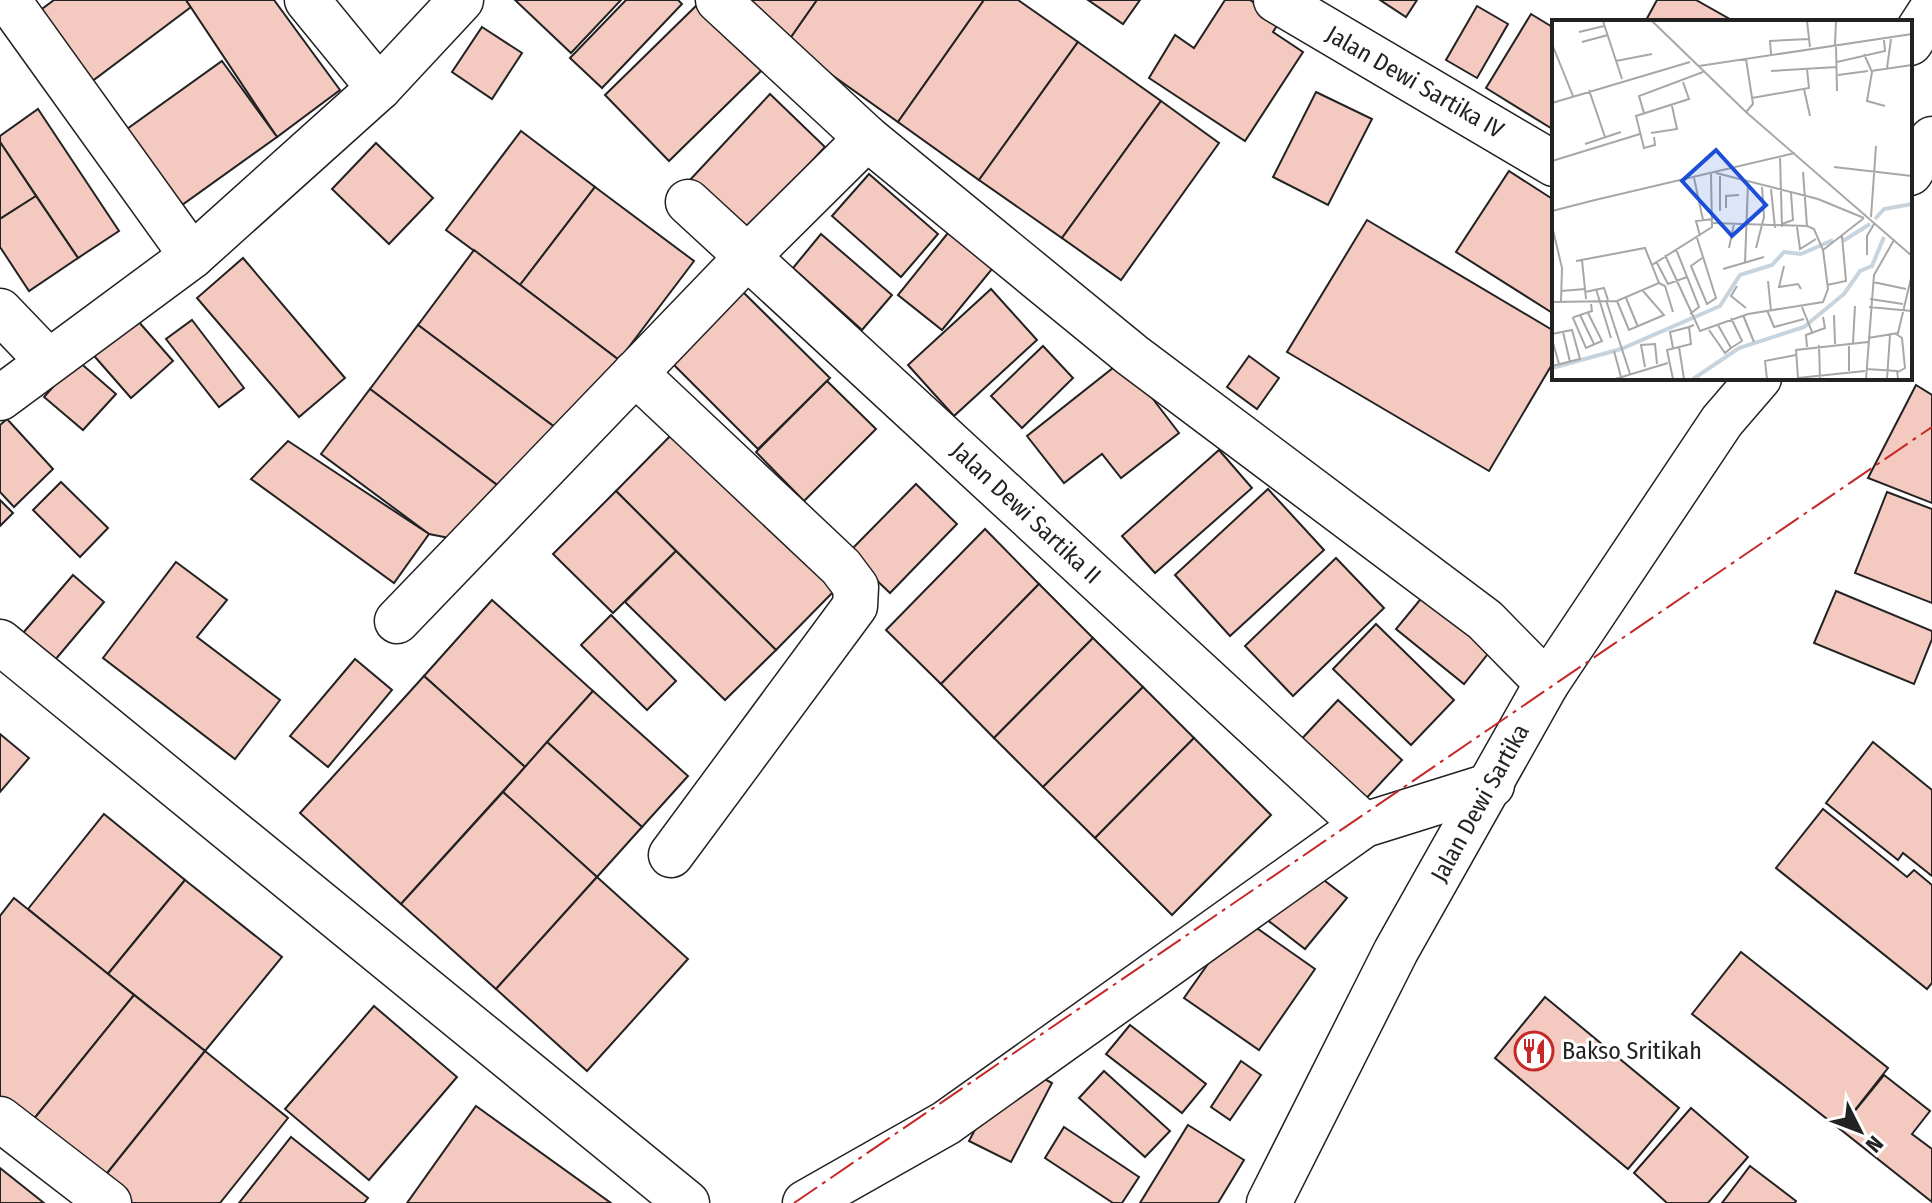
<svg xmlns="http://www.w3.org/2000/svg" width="1932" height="1203" font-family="'Fira Sans Condensed',sans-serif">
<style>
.building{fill:#f3c9c0;stroke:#222;stroke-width:2}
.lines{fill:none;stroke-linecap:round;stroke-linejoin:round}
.minor-casing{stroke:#222;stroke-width:47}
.major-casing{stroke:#222;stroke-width:47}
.minor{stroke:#fff;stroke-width:44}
.major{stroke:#fff;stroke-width:44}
.power{stroke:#c62828;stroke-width:2;stroke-dasharray:28 6 4 6;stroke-linecap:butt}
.labels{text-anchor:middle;stroke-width:6;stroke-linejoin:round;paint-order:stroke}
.street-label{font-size:24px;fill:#222;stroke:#fff}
.poi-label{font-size:24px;fill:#222;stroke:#fff;text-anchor:start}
.inset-river{fill:none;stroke:#c7d3dd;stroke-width:4}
.inset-road{fill:none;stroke:#a7a7a7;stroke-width:2}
.view{fill:#1d4ed8;fill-opacity:0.15;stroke:#1d4ed8;stroke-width:4}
.inset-edge{fill:none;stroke:#222;stroke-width:4}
</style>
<rect width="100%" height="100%" fill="#fff"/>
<!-- building -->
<g class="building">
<path d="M54 0H186L191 7 79 91 27 20Z"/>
<path d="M186 0H274L340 90 277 137Z"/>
<path d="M515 0H621L571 53Z"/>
<path d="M626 0H678L682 4 602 88 570 58Z"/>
<path d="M727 0H817L787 43Z"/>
<path d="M817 0H984L898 122 787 43Z"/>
<path d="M984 0H1018L1078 42 979 180 898 122Z"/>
<path d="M1088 0H1140L1123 24Z"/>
<path d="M1225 0H1250L1280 21 1273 32 1303 52 1245 141 1149 78 1175 35 1194 48Z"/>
<path d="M1380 0H1417L1406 17Z"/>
<path d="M1657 0H1696L1735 22H1645Z"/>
<path d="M700 2 764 68 669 161 605 95Z"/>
<path d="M1477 6 1508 24 1477 78 1446 60Z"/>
<path d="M1531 14 1554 28V130L1486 88Z"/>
<path d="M482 27 522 53 492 99 452 72Z"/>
<path d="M1078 42 1161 101 1062 238 979 180Z"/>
<path d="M222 61 277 137 175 210 120 134Z"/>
<path d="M1316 92 1372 119 1328 205 1273 177Z"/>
<path d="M770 94 825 147 745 233 689 181Z"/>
<path d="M1161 101 1219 143 1121 280 1062 238Z"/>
<path d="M38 109 119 231 78 258 0 142V136Z"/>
<path d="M521 131 595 187 520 285 446 230Z"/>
<path d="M0 142 36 196 0 219Z"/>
<path d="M376 143 433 198 389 244 332 189Z"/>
<path d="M1509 171 1554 200V314L1456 252Z"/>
<path d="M869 174 938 234 901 277 832 216Z"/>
<path d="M595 187 694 261 619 360 520 285Z"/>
<path d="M36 196 78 258 29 291 0 247V219Z"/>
<path d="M1367 220 1554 331V361L1489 471 1287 352Z"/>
<path d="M952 228 997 263 942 330 898 295Z"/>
<path d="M821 234 892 295 862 330 793 268Z"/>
<path d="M474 250 619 360 564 434 418 325Z"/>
<path d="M243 258 345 378 299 417 197 298Z"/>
<path d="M740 289 830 378 758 449 669 360Z"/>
<path d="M991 289 1037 340 954 416 908 365Z"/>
<path d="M131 313 173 361 131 398 89 350Z"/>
<path d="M192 320 244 388 219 407 166 339Z"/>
<path d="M418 325 564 434 513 497 370 389Z"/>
<path d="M1043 346 1073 378 1022 428 991 396Z"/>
<path d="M1249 356 1279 378 1257 409 1227 387Z"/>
<path d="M77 360 116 394 83 430 44 397Z"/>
<path d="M1123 360 1179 433 1121 478 1102 454 1064 483 1027 436Z"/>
<path d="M827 381 876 429 804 501 756 452Z"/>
<path d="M1916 385 1932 395V503L1868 478Z"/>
<path d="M370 389 513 497 464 541 429 534 321 454Z"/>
<path d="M7 419 53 469 14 507 0 492V425Z"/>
<path d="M681 425 840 585 776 650 616 491Z"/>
<path d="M288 441 429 534 394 583 251 479Z"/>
<path d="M1219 450 1252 488 1155 573 1122 536Z"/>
<path d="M61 482 108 528 80 557 33 510Z"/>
<path d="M916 484 957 524 890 593 848 553Z"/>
<path d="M1268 489 1324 550 1230 636 1175 575Z"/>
<path d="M616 491 676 551 613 613 553 554Z"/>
<path d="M1887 492 1932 509V603L1855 573Z"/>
<path d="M0 500 13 513 0 526Z"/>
<path d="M985 529 1039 584 941 684 886 630Z"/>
<path d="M676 551 776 650 725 700 625 602Z"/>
<path d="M1336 558 1384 608 1293 696 1245 646Z"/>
<path d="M176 562 227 600 197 637 280 700 235 759 103 658Z"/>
<path d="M73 575 104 602 55 660 23 633Z"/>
<path d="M1039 584 1093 638 994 738 941 684Z"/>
<path d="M1836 591 1932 631V639L1914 684 1814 643Z"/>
<path d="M1424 595 1491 650 1464 684 1396 629Z"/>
<path d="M492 600 593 691 525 767 424 676Z"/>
<path d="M611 615 676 681 647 710 581 645Z"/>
<path d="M1376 624 1454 700 1411 745 1333 669Z"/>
<path d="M1093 638 1143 687 1043 787 994 738Z"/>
<path d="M355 659 392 690 328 767 290 736Z"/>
<path d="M424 676 525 767 401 904 300 813Z"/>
<path d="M1143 687 1194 738 1095 838 1043 787Z"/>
<path d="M593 691 688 776 642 827 547 742Z"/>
<path d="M1338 700 1402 760 1360 805 1296 745Z"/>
<path d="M0 734 29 758 0 792Z"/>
<path d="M1194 738 1271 815 1172 915 1095 838Z"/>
<path d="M547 742 642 827 597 877 503 792Z"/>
<path d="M1873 742 1932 790V876L1903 853 1898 860 1826 803Z"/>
<path d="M503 792 597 877 496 989 401 904Z"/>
<path d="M1823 809 1907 877 1914 870 1932 885V983L1927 989 1776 868Z"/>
<path d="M104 814 185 880 108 974 28 909Z"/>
<path d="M1307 867 1347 898 1305 949 1266 919Z"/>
<path d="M597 877 688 959 587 1071 496 989Z"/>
<path d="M185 880 282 957 205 1051 108 974Z"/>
<path d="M14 898 134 995 29 1125 0 1102V916Z"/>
<path d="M1241 917 1315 969 1259 1050 1184 998Z"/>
<path d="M1741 952 1888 1068 1840 1129 1692 1014Z"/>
<path d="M134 995 205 1051 100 1182 29 1125Z"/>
<path d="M1545 997 1679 1108 1628 1169 1495 1058Z"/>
<path d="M374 1006 457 1077 369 1180 285 1109Z"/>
<path d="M1130 1025 1206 1084 1182 1113 1106 1054Z"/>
<path d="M205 1051 288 1118 220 1203H125L100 1182Z"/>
<path d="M1011 1061 1052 1083 1011 1162 969 1141Z"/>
<path d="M1241 1061 1261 1075 1230 1120 1211 1107Z"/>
<path d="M1104 1071 1170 1131 1145 1157 1079 1098Z"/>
<path d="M1884 1075 1930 1111 1912 1134 1932 1149V1202L1840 1129Z"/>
<path d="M476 1106 611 1203H407Z"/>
<path d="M1691 1108 1748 1157 1708 1203H1667L1634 1173Z"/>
<path d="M1188 1125 1244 1160 1218 1203H1140Z"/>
<path d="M1064 1127 1139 1177 1122 1203H1113L1045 1158Z"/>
<path d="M291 1137 368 1198 364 1203H239Z"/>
<path d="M1750 1166 1796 1201 1795 1203H1722Z"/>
<path d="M0 1168 44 1203H0Z"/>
</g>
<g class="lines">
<!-- minor casing -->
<g class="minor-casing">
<g id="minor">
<path d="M8 0 192 256"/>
<path d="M307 0 379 88"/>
<path d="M718 0 867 138 1132 355 1485 620 1547 683"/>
<path d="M1276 0 1554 164"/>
<path d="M688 202 1364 825"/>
<path d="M0 311 48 361"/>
<path d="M635 373 841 567 856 587 855 606 671 855"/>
<path d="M0 398 192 256 379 88 461 0"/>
<path d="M397 621 748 256 867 138"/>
<path d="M0 642 687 1203"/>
<path d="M0 1119 109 1203"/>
<path d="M805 1203 946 1123 1364 825 1492 785"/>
</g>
</g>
<!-- major casing -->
<g class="major-casing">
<g id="major">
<path d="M1910 43 1932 9"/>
<path d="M1910 173 1932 139"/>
<path d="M1269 1203 1396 951 1547 683 1722 421 1759 378"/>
</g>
</g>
<!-- minor -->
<use href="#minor" class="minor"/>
<!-- major -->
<use href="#major" class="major"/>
<!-- power -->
<path class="power" d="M794 1203 1932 427"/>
</g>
<!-- icons -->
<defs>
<g id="restaurant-ring" transform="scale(2)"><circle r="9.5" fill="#fff" stroke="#c62828" stroke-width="1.5"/><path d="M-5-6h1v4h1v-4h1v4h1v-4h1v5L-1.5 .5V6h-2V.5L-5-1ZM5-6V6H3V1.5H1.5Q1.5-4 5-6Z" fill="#c62828"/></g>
</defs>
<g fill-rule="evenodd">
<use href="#restaurant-ring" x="1534" y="1051"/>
</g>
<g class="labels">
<!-- street labels -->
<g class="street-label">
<text transform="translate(1415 82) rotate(30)" y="8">Jalan Dewi Sartika IV</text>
<text transform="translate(1026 513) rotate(43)" y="8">Jalan Dewi Sartika II</text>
<text transform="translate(1480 803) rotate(-61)" y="8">Jalan Dewi Sartika</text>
</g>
<!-- poi labels -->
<g class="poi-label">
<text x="1562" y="1059">Bakso Sritikah</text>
</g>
</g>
<!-- overview -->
<g transform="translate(1552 20)">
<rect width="360" height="360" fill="#fff"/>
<path class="inset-river" d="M323 199 332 189 360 184M291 221 318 204M0 348 69 329 168 286 188 255 220 245 232 232 249 234 281 220M141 359 187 328 252 307 292 274 308 251 320 246 332 217"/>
<path class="inset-road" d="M51 1 70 59M100 1 194 92 360 236M255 1 258 27M27 12 52 6M30 22 56 15M0 24 21 76M283 25 284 1M284 25 285 71M219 34 218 21 257 19M312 34 320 52 315 81 333 86M194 39 201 84 194 92M64 41 100 34M285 42 333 31 332 20M147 46 360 14M335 48 339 19M219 51 285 47M319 51 360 45M286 55 316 51M252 69 258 96M37 70 53 117M200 78 257 68 255 49M0 83 138 42M92 93 87 76 151 52M99 113 125 109 120 86M102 117 103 125 92 128 84 96 137 79 131 62M33 124 69 112M228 136 230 207M0 141 88 114M282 147 360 156M164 153 266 179 312 198M142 158 151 200M219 169 223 208M43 180 243 133M174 188V176L187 175M0 191 43 180M168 191V156M319 197 324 126M161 203 255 206M230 204 241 200 239 173M0 206 10 248 9 282M245 207 248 229 264 219M148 216 144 201 161 199M145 218 164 278 155 284 139 246 150 238M177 228 182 204M204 228 212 197 210 167M124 229 147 287 138 294M271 230 312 198M113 235 148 311 196 294 271 282 276 269 271 230 262 209 255 206 251 152M315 235V216L322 204M30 240 34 279M104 241 116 264 135 257M193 243 196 163M100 245 160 207 159 154M232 246 227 267 246 264 249 269M171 249 212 237M216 261 219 291M321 262 354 269M107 263 113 266 121 292M275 265 294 261 290 216M185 266 179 276 194 288M44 269 59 318M9 271 33 269M33 272 52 268 56 280M74 278 86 307M318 279 351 284M54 280 78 354M65 281 77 310 112 295 91 271M0 282 65 281 107 263 93 228 24 241M250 287 260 312M317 287 360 291M215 290 222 307 252 299M36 293 50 321 34 328 21 298 22 297 40 291 39 284M28 295 42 324M191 295 202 322M282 295 283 324M179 298 190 321 179 328M157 310 173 333 179 328 166 305M11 312 18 342M0 314 20 310 28 339 0 346M344 314 350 318 353 348 346 352M316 318 346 313 360 254M0 319 7 344M301 323 303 286M267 325 268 359M127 327 132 359M255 327 254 315 273 308 271 297M121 328 118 312 137 307M62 331 69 357M93 347 89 325 103 324 105 344M314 349 345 351 346 359M297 351V323M246 358 244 330 316 322M63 359 116 343M121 359 115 330 139 324 137 307 142 305M215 359 213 341 244 335M236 359 313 351M314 359 322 255 342 220M335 359 338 315"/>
<path class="view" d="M164 130 214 185 180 216 130 161Z"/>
<rect width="360" height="360" class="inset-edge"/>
</g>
<!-- north arrow -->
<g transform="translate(1860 1131) rotate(132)" stroke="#ffffff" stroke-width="6" paint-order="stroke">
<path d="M0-6L14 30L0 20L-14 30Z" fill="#222222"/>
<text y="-12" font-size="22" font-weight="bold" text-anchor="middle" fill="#222222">N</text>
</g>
</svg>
